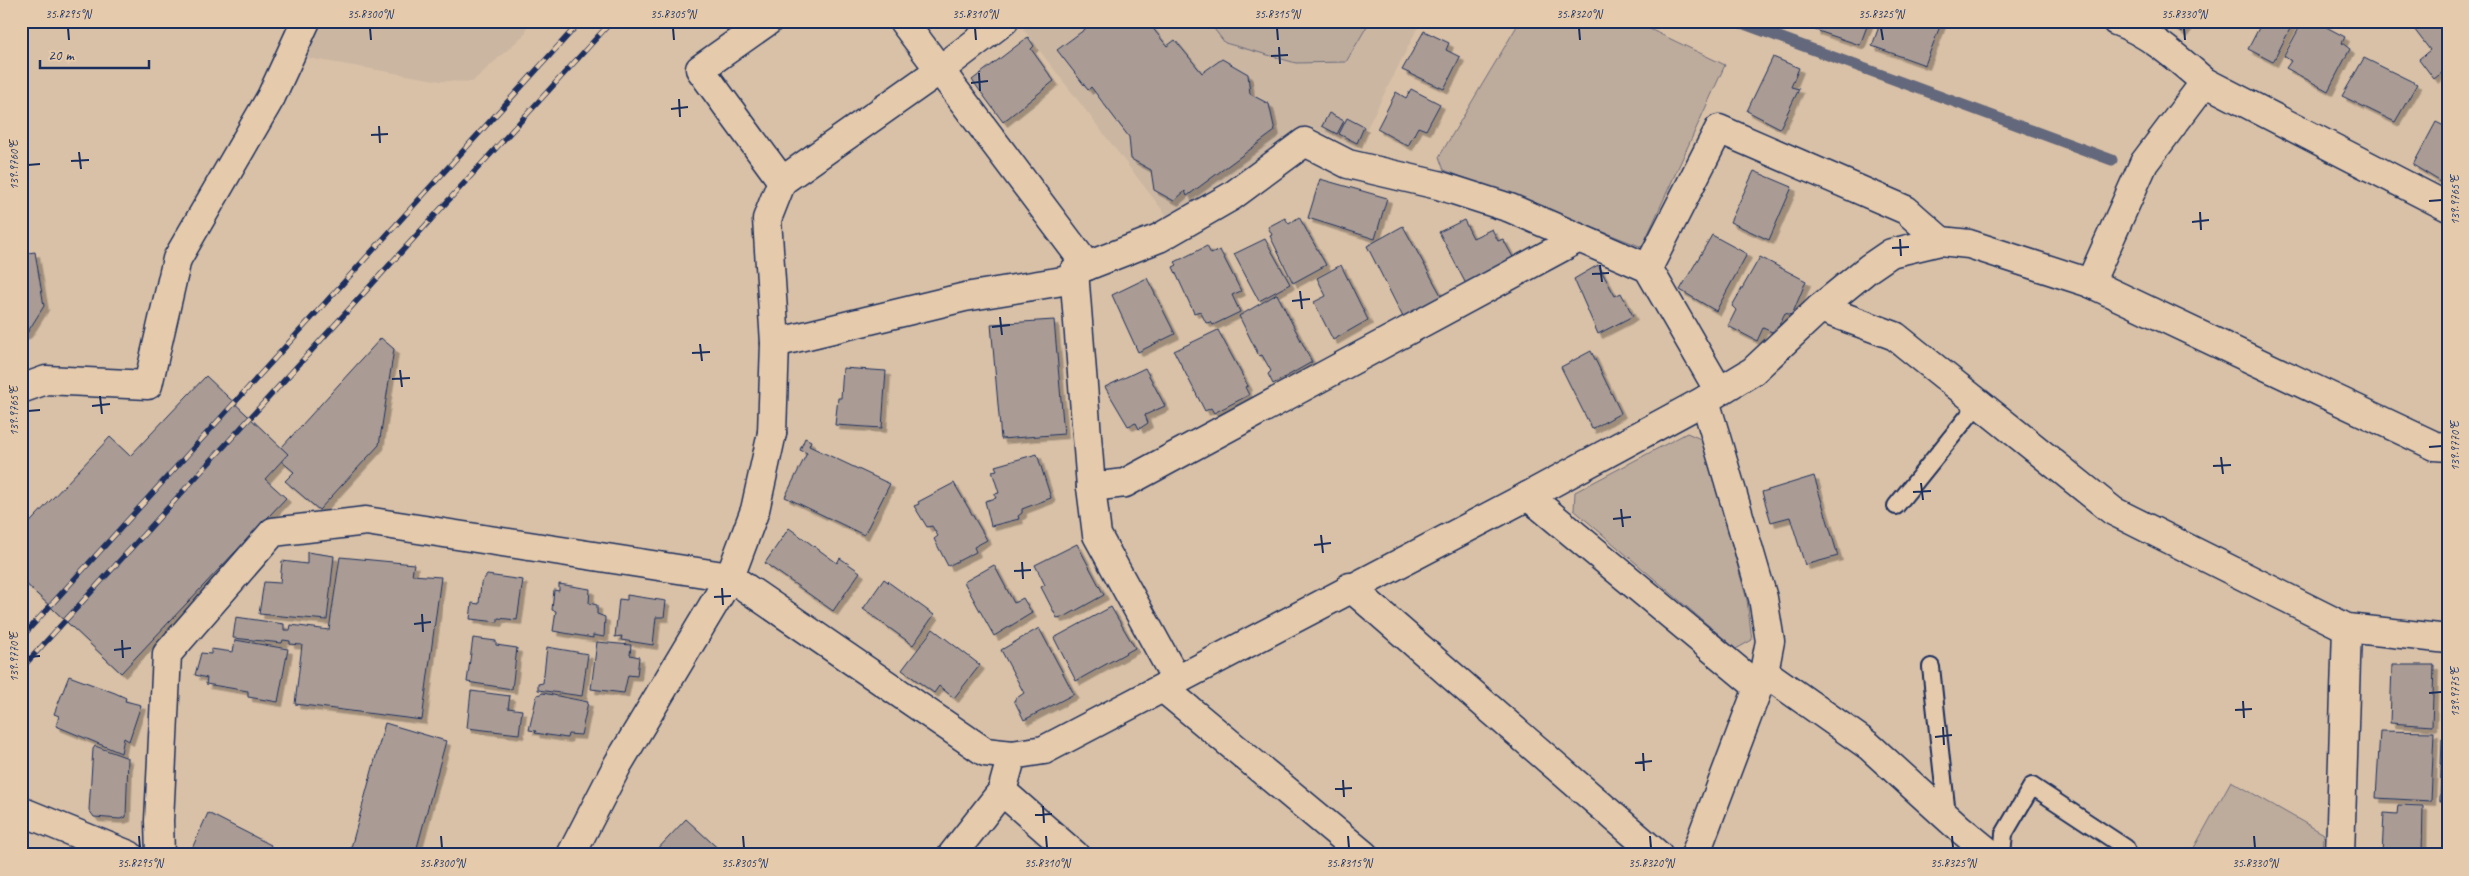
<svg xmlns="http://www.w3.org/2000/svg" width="2469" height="876" font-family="Caveat,sans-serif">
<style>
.built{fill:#cbb6a2}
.green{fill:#bdab9c;stroke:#6c6d7d}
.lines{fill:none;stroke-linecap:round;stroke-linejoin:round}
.stream{stroke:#64677b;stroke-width:11}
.building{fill:#aa9c95;stroke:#1b2f5e;filter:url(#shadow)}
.service-casing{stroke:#1b2f5e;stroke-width:20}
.minor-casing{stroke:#1b2f5e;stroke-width:31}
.tertiary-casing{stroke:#1b2f5e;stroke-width:31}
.service{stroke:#e5caac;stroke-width:16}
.minor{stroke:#e5caac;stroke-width:28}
.tertiary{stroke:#e5caac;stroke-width:28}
.rail-casing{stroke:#1b2f5e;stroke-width:5.5}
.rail{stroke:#e5caac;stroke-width:4;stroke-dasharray:11;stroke-linecap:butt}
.ticks{fill:none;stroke:#1b2f5e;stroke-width:2}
.neatline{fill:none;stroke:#1b2f5e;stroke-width:2}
.ticks-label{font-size:12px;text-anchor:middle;fill:#1b2f5e}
</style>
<defs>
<filter id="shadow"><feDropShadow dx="4.5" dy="4.5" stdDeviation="0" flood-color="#0004"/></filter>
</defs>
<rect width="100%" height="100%" fill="#d9c1a7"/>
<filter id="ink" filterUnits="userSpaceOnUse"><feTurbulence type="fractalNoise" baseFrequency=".02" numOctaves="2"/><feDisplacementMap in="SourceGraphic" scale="10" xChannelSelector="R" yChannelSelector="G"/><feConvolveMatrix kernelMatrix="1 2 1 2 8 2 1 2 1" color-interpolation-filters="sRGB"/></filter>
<g filter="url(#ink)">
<!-- built -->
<g class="built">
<path d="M317 21H527L526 33 472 82 441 81 302 57Z"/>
<path d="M1034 21 1044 24 1047 21H1421L1357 148 1308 125 1207 192 1167 216 1023 29Z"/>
</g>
<!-- green -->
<g class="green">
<path d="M1208 21H1370L1346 62 1296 63 1225 43Z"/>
<path d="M1520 21H1633L1725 65 1642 247 1444 170 1439 157Z"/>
<path d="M1687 433 1703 440 1747 600 1752 640 1736 649 1574 510 1575 492Z"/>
<path d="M2231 781 2324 834 2323 855H2190Z"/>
</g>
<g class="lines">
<!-- stream -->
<path class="stream" d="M1736 21 2112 160"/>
</g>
<!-- building -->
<g class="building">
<path d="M1096 21H1147L1167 46 1175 40 1202 73 1222 59 1248 74 1250 94 1269 104 1275 131 1187 196 1185 191 1174 201 1154 190 1151 170 1131 159 1129 137 1091 87 1088 90 1057 50Z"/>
<path d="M1818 21H1869L1860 45 1815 30Z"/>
<path d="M1881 21H1942L1925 65 1872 46Z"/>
<path d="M2167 21H2191L2182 33Z"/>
<path d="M2254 21H2294L2273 62 2248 49 2260 26Z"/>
<path d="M2303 21H2315L2345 37 2342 43 2350 49 2328 91 2286 68 2291 61 2284 56Z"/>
<path d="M2408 21H2448V68L2434 79 2419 59 2430 50Z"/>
<path d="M1424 31 1449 43 1446 50 1460 57 1444 89 1402 70Z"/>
<path d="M1028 37 1034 46 1031 49 1054 81 1003 122 972 80Z"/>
<path d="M1773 57 1799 68 1791 87 1799 89 1780 128 1747 111Z"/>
<path d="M2364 58 2417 84 2395 122 2342 96Z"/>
<path d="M1411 89 1440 104 1426 130 1418 127 1408 146 1377 129 1396 92 1406 98Z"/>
<path d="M1329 113 1344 121 1337 134 1322 126Z"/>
<path d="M1347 118 1364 127 1357 143 1339 134Z"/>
<path d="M2436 122 2448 128V182L2446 185 2413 165Z"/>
<path d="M1754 171 1792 187 1769 240 1730 222Z"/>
<path d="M1320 179 1387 198 1375 239 1308 218Z"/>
<path d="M1299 217 1326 265 1293 283 1270 236 1272 235 1268 227 1285 218 1289 224Z"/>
<path d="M1464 220 1473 238 1492 229 1498 241 1503 239 1514 259 1466 284 1439 232Z"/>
<path d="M1403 226 1442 297 1404 319 1367 246Z"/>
<path d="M1712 235 1747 254 1716 311 1680 290Z"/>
<path d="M1265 239 1290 284 1259 301 1234 254Z"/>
<path d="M1207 246 1211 254 1220 250 1241 291 1232 295 1240 312 1213 325 1211 322 1206 323 1200 311 1194 313 1173 267 1177 265 1175 262Z"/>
<path d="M35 252 44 306 27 333 21 336V254Z"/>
<path d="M1760 257 1806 281 1792 315 1785 313 1777 329 1772 332 1763 328 1757 341 1728 326 1736 310 1732 306Z"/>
<path d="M1341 265 1368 320 1333 340 1314 302 1326 296 1317 278Z"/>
<path d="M1598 265 1615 296 1621 293 1633 316 1598 334 1574 279Z"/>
<path d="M1147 278 1175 334 1138 352 1112 295Z"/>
<path d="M1277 294 1312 362 1273 384 1268 374 1271 371 1262 355 1259 356 1239 316Z"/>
<path d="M1054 320 1064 434 1001 439 991 324Z"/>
<path d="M1218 330 1248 386 1245 387 1249 395 1214 413 1211 408 1205 411 1174 351Z"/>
<path d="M381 338 394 349 379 445 319 510 285 481 294 472 281 461 288 454 281 448Z"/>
<path d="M1591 351 1621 413 1592 429 1561 367Z"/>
<path d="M843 368 886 371 882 428 835 425 838 398H841Z"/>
<path d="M1145 368 1165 406 1145 415 1148 423 1139 429 1136 423 1128 426 1105 387Z"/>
<path d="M206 376 288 454 265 479 286 498 121 673 21 579V532L110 437 130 456Z"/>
<path d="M805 438 811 441 809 446 890 484 864 535 785 497 807 453 800 450Z"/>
<path d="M1037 454 1051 498 1022 509V513L1018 516 1019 519 991 526 985 501 996 498 994 494 999 493 992 471 997 470 995 466Z"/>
<path d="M1814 476 1838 556 1805 565 1790 517 1771 522 1762 492Z"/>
<path d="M954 483 987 540 974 547 976 552 948 566 934 539 938 536 932 526 927 527 914 506 919 504 918 502Z"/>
<path d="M789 528 837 563 840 558 860 572 833 611 765 563Z"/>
<path d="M1077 544 1104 595 1066 616 1057 618 1041 587 1045 585 1035 565Z"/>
<path d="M307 552 334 556 327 620 259 614 264 582 280 583 282 561 307 564Z"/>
<path d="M340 557 414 564 412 575 441 577 422 720 295 704 302 645 290 644V641L283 640 282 643 233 638 236 617 284 624V630H290L291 625 329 630Z"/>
<path d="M994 565 1014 603 1023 598 1032 613 994 636 964 582Z"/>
<path d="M487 575 523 580 517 620 498 618V622L470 619 472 603 479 604 481 583Z"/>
<path d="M884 579 934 615 913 645 863 609Z"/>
<path d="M559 584 590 589 589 603 597 605V614L605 617 604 637 593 635V638L553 631 556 611 552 610 554 590 559 591Z"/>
<path d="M627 595 666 601 664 617H656L653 645 621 640 622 636 615 637 619 599 627 600Z"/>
<path d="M1111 607 1135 648 1076 681 1054 638Z"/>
<path d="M1039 628 1074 694 1024 720 1014 700 1024 693 1001 650Z"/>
<path d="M933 629 980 665 954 698 939 686 934 693 902 670Z"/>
<path d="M473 638 496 641V645L517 648 512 689 467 682Z"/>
<path d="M235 640 288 649 278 702 248 697V691L206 684 207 678 195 675 201 653 211 654V649L233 652Z"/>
<path d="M597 642 631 645 630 655 639 657 637 676 628 675 624 693 591 689Z"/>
<path d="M547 647 588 654 582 696 538 690V684L543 683Z"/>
<path d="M2392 665H2434L2432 726 2390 723Z"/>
<path d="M69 676 115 693 126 698 125 701 141 705 129 741 124 738 121 753 56 726 59 716 54 714Z"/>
<path d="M471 691 510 696 508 708 522 710 519 734 467 728Z"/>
<path d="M543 693 588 702 581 735 568 734 567 738 535 733 536 731 529 730 537 695Z"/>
<path d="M385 723 446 741 415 855H349Z"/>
<path d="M2380 731 2434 732 2431 801 2376 798Z"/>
<path d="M2442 739 2448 740V801H2440Z"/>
<path d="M95 746 128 758 126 817 120 819 94 817 89 810 93 749Z"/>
<path d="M2398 805 2423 806 2422 855H2382L2384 813 2397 814Z"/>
<path d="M208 813 271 845 267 855H189Z"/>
<path d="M686 819 725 855H652Z"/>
</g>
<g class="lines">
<!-- service casing -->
<g class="service-casing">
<g id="service">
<path d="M1896 506 1978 404"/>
<path d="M1931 667 1947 815"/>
<path d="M2002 855 2004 834 2032 786 2126 848"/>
</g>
</g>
<!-- minor casing -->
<g class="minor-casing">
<g id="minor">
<path d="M768 21 700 69 782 181"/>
<path d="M903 21 1087 266"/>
<path d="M2116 21C2150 33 2178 59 2205 82"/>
<path d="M1648 268 1719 129 1906 210 1941 241"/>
<path d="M2090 283 2144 163 2205 82 2448 207"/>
<path d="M1820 308 1895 336 2113 511 2347 628 2448 639"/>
<path d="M775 343 965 297 1075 279"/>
<path d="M21 389 46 380 148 385 177 259 271 97 306 21"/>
<path d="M772 433 775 343 767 219 782 181 941 69 1004 21"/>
<path d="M1091 487 1125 483 1579 238"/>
<path d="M1528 496 1758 687"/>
<path d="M1350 587 1658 855"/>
<path d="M1764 672 1869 746 1959 828 1992 855"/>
<path d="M1177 681 1097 535 1091 487 1074 271 1159 238 1232 196 1305 142 1348 164 1438 185 1510 208 1648 268 1719 391"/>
<path d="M1163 688 1364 855"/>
<path d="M1002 791 1075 855"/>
<path d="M21 811 129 855"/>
<path d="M160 855 159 821 167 654 273 532 366 521 730 577"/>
<path d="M952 855 1002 791 1012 755"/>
<path d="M1695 855 1764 672 1770 641 1763 598 1705 400"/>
<path d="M2340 855 2347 628"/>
</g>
</g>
<!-- tertiary casing -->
<g class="tertiary-casing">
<g id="tertiary">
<path d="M730 577 985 752 1012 755 1044 750 1528 496 1705 400 1753 371 1820 308 1869 268 1891 253 1941 241 1969 244 2090 283 2435 446 2448 447"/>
<path d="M571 855 618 764 730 577 755 510 772 433"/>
</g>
</g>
<!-- service -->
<use href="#service" class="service"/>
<!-- minor -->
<use href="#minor" class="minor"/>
<!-- tertiary -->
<use href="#tertiary" class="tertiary"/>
<!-- rail casing -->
<g class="rail-casing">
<g id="rail">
<path d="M21 638 581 21"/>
<path d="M21 669 612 21"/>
</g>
</g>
<!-- rail -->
<use href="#rail" class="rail"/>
</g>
</g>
<!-- ticks -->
<path class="ticks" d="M68 28 69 40M370 28 371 40M673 28 674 40M975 28 976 40M1277 28 1278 40M1579 28 1580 40M1881 28 1883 40M2184 28 2185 40M1279 47 1280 64M1271 56 1288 55M979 73 980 91M971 83 988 81M679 99 680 117M671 109 688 107M379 126 380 143M371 135 388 134M79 152 81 169M71 161 89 160M28 165 40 164M2429 201 2442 200M2200 212 2201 230M2192 222 2209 220M1900 239 1901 256M1892 248 1909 247M1600 265 1602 282M1592 274 1609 273M1300 291 1302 309M1292 301 1310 299M1000 317 1002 335M992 327 1010 325M700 344 702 361M692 353 710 352M400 370 402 387M392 379 410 378M100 396 102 414M92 406 110 404M28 411 40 410M2429 447 2442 446M2221 457 2223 474M2213 466 2231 465M1921 483 1923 500M1913 492 1931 491M1621 509 1623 527M1613 519 1631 517M1321 535 1323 553M1314 545 1331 543M1022 562 1023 579M1014 571 1031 570M722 588 723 605M714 597 731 596M422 614 423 632M414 624 431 622M122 640 123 658M114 650 131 648M28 657 40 656M2429 693 2442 692M2243 701 2244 718M2235 710 2252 709M1943 727 1944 745M1935 737 1952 735M1643 753 1644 771M1635 763 1652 761M1343 780 1344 797M1335 789 1352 788M1043 806 1044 823M1035 815 1052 814M139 836 140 848M441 836 442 848M743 836 744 848M1046 836 1047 848M1348 836 1349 848M1650 836 1651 848M1952 836 1953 848M2254 836 2255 848"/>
<!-- margin -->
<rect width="2469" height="876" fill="none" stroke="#e5caac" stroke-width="55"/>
<!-- scale -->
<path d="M40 60v8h109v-8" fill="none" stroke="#1b2f5e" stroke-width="2.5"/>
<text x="48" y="60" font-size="15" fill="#1b2f5e" stroke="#e5caac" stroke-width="4" paint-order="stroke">20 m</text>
<rect x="28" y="28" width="2414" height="820" class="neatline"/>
<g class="ticks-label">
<text x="68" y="18">35.8295°N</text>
<text x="370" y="18">35.8300°N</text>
<text x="673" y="18">35.8305°N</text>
<text x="975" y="18">35.8310°N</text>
<text x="1277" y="18">35.8315°N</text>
<text x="1579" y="18">35.8320°N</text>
<text x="1881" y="18">35.8325°N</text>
<text x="2184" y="18">35.8330°N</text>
<text transform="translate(14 165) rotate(-90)" y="4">139.9760°E</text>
<text transform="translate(2455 200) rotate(-90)" y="4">139.9765°E</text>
<text transform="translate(14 411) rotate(-90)" y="4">139.9765°E</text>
<text transform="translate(2455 446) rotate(-90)" y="4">139.9770°E</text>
<text transform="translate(14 657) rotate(-90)" y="4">139.9770°E</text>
<text transform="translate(2455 692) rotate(-90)" y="4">139.9775°E</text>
<text x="140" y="867">35.8295°N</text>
<text x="442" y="867">35.8300°N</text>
<text x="744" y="867">35.8305°N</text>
<text x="1047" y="867">35.8310°N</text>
<text x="1349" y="867">35.8315°N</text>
<text x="1651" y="867">35.8320°N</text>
<text x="1953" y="867">35.8325°N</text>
<text x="2255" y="867">35.8330°N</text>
</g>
</svg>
